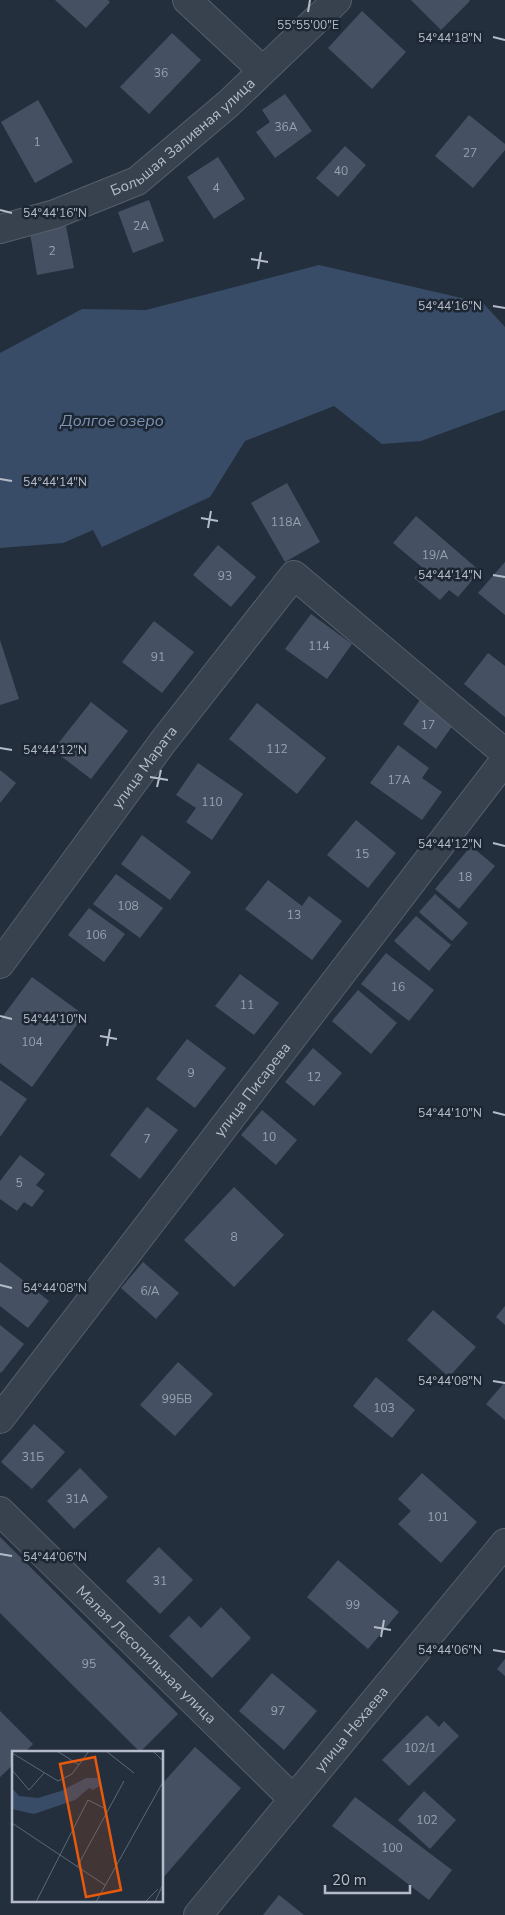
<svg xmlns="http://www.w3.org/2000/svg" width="505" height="1915" font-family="'Nunito Sans',sans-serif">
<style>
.water{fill:#394c67}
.building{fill:#455162}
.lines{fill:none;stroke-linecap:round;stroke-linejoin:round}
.minor-casing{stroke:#565f6c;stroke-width:30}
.minor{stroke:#38414e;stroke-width:28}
.ticks{fill:none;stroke:#b4bcc9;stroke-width:2}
.labels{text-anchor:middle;stroke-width:5;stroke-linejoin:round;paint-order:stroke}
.number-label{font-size:12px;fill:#98a1af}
.street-label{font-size:15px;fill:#b4bcc9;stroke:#1d2633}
.water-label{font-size:16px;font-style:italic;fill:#7c92b1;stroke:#1d2633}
.inset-road{fill:none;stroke:#5e6776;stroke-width:1}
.view{fill:#e8590c;fill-opacity:0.15;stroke:#e8590c;stroke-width:2.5}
.inset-edge{fill:none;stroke:#b4bcc9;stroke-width:2.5}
.ticks-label{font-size:12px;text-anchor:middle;fill:#b4bcc9;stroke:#1d2633;stroke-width:5;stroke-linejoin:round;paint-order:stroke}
</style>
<rect width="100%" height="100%" fill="#242f3e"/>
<!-- water -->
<path class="water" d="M319 265 483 303 505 327V410L421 441 382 444 334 406 245 441 210 497 102 547 93 530 63 543 0 548V353L82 309 146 310Z"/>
<!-- building -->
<g class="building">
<path d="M55 0H108L110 2 86 28Z"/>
<path d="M411 0H469L470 1 441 30Z"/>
<path d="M362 11 406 52 372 89 328 48Z"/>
<path d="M172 33 201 60 149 114 120 87Z"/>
<path d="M285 94 312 131 275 158 256 132 270 122 262 110Z"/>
<path d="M38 100 73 162 35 183 1 122Z"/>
<path d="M469 115 505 144V150L473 188 435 156Z"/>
<path d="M345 146 366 165 338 197 316 178Z"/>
<path d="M218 157 245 199 214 219 187 177Z"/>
<path d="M149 200 164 241 133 253 118 212Z"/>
<path d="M66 226 74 268 37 275 30 233Z"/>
<path d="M287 483 320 542 285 562 251 503Z"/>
<path d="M416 516 480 571 458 597 449 590 440 600 414 578 423 568 393 543Z"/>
<path d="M218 545 256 577 231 607 193 575Z"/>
<path d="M505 562V615L478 593Z"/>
<path d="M311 614 352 644 327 679 285 649Z"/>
<path d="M154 621 194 652 162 693 122 662Z"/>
<path d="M0 640 19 699 0 705Z"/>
<path d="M488 653 505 666V717L464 684Z"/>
<path d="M420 700 453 725 436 749 403 724Z"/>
<path d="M91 702 128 731 91 779 53 750Z"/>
<path d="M257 703 326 758 297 794 229 739Z"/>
<path d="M398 745 429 768 422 778 442 792 422 820 370 783Z"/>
<path d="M198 763 243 794 212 840 186 822 196 808 176 795Z"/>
<path d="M0 770 16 783 0 803Z"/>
<path d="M356 820 396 853 368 888 327 855Z"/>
<path d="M142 835 191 872 170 900 121 864Z"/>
<path d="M471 846 495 866 459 909 435 889Z"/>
<path d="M116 874 163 908 140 938 93 904Z"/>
<path d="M268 880 302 906 309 896 342 921 312 960 245 909Z"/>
<path d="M435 894 468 923 452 941 419 912Z"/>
<path d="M89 908 125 934 104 962 68 935Z"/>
<path d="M416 916 451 945 429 971 394 941Z"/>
<path d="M386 953 434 990 409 1021 361 984Z"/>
<path d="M240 974 279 1003 254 1035 215 1006Z"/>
<path d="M32 977 84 1015 32 1087 0 1063V1020Z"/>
<path d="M358 990 397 1023 371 1054 332 1021Z"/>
<path d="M187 1039 226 1068 195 1108 156 1079Z"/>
<path d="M313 1048 342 1073 314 1106 285 1082Z"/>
<path d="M0 1080 27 1099 0 1137Z"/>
<path d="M147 1107 178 1130 140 1179 110 1155Z"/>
<path d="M262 1110 297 1140 276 1165 241 1135Z"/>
<path d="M20 1155 45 1174 36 1185 44 1191 32 1207 24 1202 17 1211 0 1199V1181Z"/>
<path d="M234 1187 284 1235 234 1287 184 1240Z"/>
<path d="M0 1262 49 1301 28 1328 0 1306Z"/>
<path d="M143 1262 179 1293 156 1319 121 1288Z"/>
<path d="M505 1306V1325L496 1317Z"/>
<path d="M433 1310 476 1347 449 1377 407 1340Z"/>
<path d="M0 1325 24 1344 1 1373 0 1372Z"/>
<path d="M178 1362 213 1394 175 1436 140 1405Z"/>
<path d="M376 1377 415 1410 392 1438 353 1406Z"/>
<path d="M505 1382V1420L486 1404Z"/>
<path d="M34 1424 65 1452 32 1489 1 1462Z"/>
<path d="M80 1468 108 1497 74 1529 47 1501Z"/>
<path d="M422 1473 477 1522 441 1563 398 1524 411 1511 398 1499Z"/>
<path d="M0 1537 178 1714 140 1752 0 1613Z"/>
<path d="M159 1547 193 1580 160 1614 126 1581Z"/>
<path d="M338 1560 399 1612 368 1649 307 1597Z"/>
<path d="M221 1607 251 1638 212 1678 169 1636 189 1616 201 1628Z"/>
<path d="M505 1659V1676L497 1669Z"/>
<path d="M272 1673 317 1711 284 1750 239 1711Z"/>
<path d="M0 1711 33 1744 25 1752H14V1764L0 1777Z"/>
<path d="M427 1715 439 1727 444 1721 459 1736 409 1786 382 1760Z"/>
<path d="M195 1747 241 1788 162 1879V1784Z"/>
<path d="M424 1791 456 1820 430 1849 398 1820Z"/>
<path d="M355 1797 452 1870 429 1900 332 1826Z"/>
<path d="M279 1895 304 1915H263Z"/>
</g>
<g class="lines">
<!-- minor casing -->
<g class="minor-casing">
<g id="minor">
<path d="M187 0 262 70"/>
<path id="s1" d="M0 229 55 214 137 181 228 104 337 0"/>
<path id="s2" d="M0 964 162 743 294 575 505 753"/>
<path id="s3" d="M0 1419 505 760"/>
<path id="s4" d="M0 1511 292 1798"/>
<path id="s5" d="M198 1915 505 1543"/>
</g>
</g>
<!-- minor -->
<use href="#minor" class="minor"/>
</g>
<!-- ticks -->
<path class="ticks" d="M308 12 310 0M493 37 505 40M0 210 12 213M251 259 268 262M258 269 261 252M493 306 505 308M0 479 12 481M201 518 218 521M208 528 211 511M493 575 505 577M0 748 12 750M150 777 168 780M157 787 161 770M493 843 505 846M0 1016 12 1019M100 1036 117 1039M107 1046 110 1029M493 1112 505 1115M0 1285 12 1288M493 1381 505 1383M0 1554 12 1556M374 1627 391 1630M381 1637 384 1620M493 1650 505 1652"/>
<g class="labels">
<!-- number labels -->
<g class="number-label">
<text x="161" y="77">36</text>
<text x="286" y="131">36А</text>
<text x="37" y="146">1</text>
<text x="470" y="157">27</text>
<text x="341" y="175">40</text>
<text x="216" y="192">4</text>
<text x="141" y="230">2А</text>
<text x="52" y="255">2</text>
<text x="286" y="526">118А</text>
<text x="435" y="559">19/А</text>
<text x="225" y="580">93</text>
<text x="319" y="650">114</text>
<text x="158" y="661">91</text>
<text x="428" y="729">17</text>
<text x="277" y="753">112</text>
<text x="399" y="784">17А</text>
<text x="212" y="806">110</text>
<text x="362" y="858">15</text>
<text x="465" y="881">18</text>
<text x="128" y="910">108</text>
<text x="294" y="919">13</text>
<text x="96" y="939">106</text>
<text x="398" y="991">16</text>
<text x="247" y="1009">11</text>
<text x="32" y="1046">104</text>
<text x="191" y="1077">9</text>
<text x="314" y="1081">12</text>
<text x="269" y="1141">10</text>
<text x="147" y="1143">7</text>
<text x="19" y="1187">5</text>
<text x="234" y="1241">8</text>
<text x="150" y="1295">6/А</text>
<text x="177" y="1403">99БВ</text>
<text x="384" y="1412">103</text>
<text x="33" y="1461">31Б</text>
<text x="77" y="1503">31А</text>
<text x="438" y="1521">101</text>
<text x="160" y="1585">31</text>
<text x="353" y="1609">99</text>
<text x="89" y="1668">95</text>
<text x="278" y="1715">97</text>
<text x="420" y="1752">102/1</text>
<text x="427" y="1824">102</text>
<text x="392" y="1852">100</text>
</g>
<!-- street labels -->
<g class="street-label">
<text dy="5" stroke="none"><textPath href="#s1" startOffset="208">Большая Заливная улица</textPath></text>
<text dy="5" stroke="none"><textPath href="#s2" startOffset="244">улица Марата</textPath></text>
<text dy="5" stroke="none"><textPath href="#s3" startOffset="415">улица Писарева</textPath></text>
<text dy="5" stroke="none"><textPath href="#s4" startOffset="205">Малая Лесопильная улица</textPath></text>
<text dy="5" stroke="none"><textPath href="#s5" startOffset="241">улица Нехаева</textPath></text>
</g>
<!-- water labels -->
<g class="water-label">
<text x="112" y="426">Долгое озеро</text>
</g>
</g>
<!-- overview -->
<g transform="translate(12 1751)">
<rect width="151" height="151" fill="#242f3e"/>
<path d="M74 27H86L89 34 81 39 77 37 63 49 22 63 0 58V37L7 45 26 47 49 40Z" fill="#394c67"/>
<path class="inset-road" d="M45 0 67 14M94 0 122 22M141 0 152 11M0 2 46 30 60 23 77 0M0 19 17 39 32 22M0 72 93 134M65 116 112 30M24 151 76 49 94 58M84 151 152 29M133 151 146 138M143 151 152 131"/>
<path class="view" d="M83 6 109 139 74 146 48 13Z"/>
<rect width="151" height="151" class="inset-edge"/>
</g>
<g class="ticks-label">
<text x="308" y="29">55°55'00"E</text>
<text x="450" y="42">54°44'18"N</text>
<text x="55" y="217">54°44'16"N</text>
<text x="450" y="310">54°44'16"N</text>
<text x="55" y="486">54°44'14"N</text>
<text x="450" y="579">54°44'14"N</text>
<text x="55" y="754">54°44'12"N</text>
<text x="450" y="848">54°44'12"N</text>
<text x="55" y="1023">54°44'10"N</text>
<text x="450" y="1117">54°44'10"N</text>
<text x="55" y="1292">54°44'08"N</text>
<text x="450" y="1385">54°44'08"N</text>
<text x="55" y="1561">54°44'06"N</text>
<text x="450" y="1654">54°44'06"N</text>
</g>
<!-- scale -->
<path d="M325 1885v8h85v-8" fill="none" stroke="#b4bcc9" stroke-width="2.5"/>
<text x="332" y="1885" font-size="15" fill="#b4bcc9" stroke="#1d2633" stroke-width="4" paint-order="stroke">20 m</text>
</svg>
